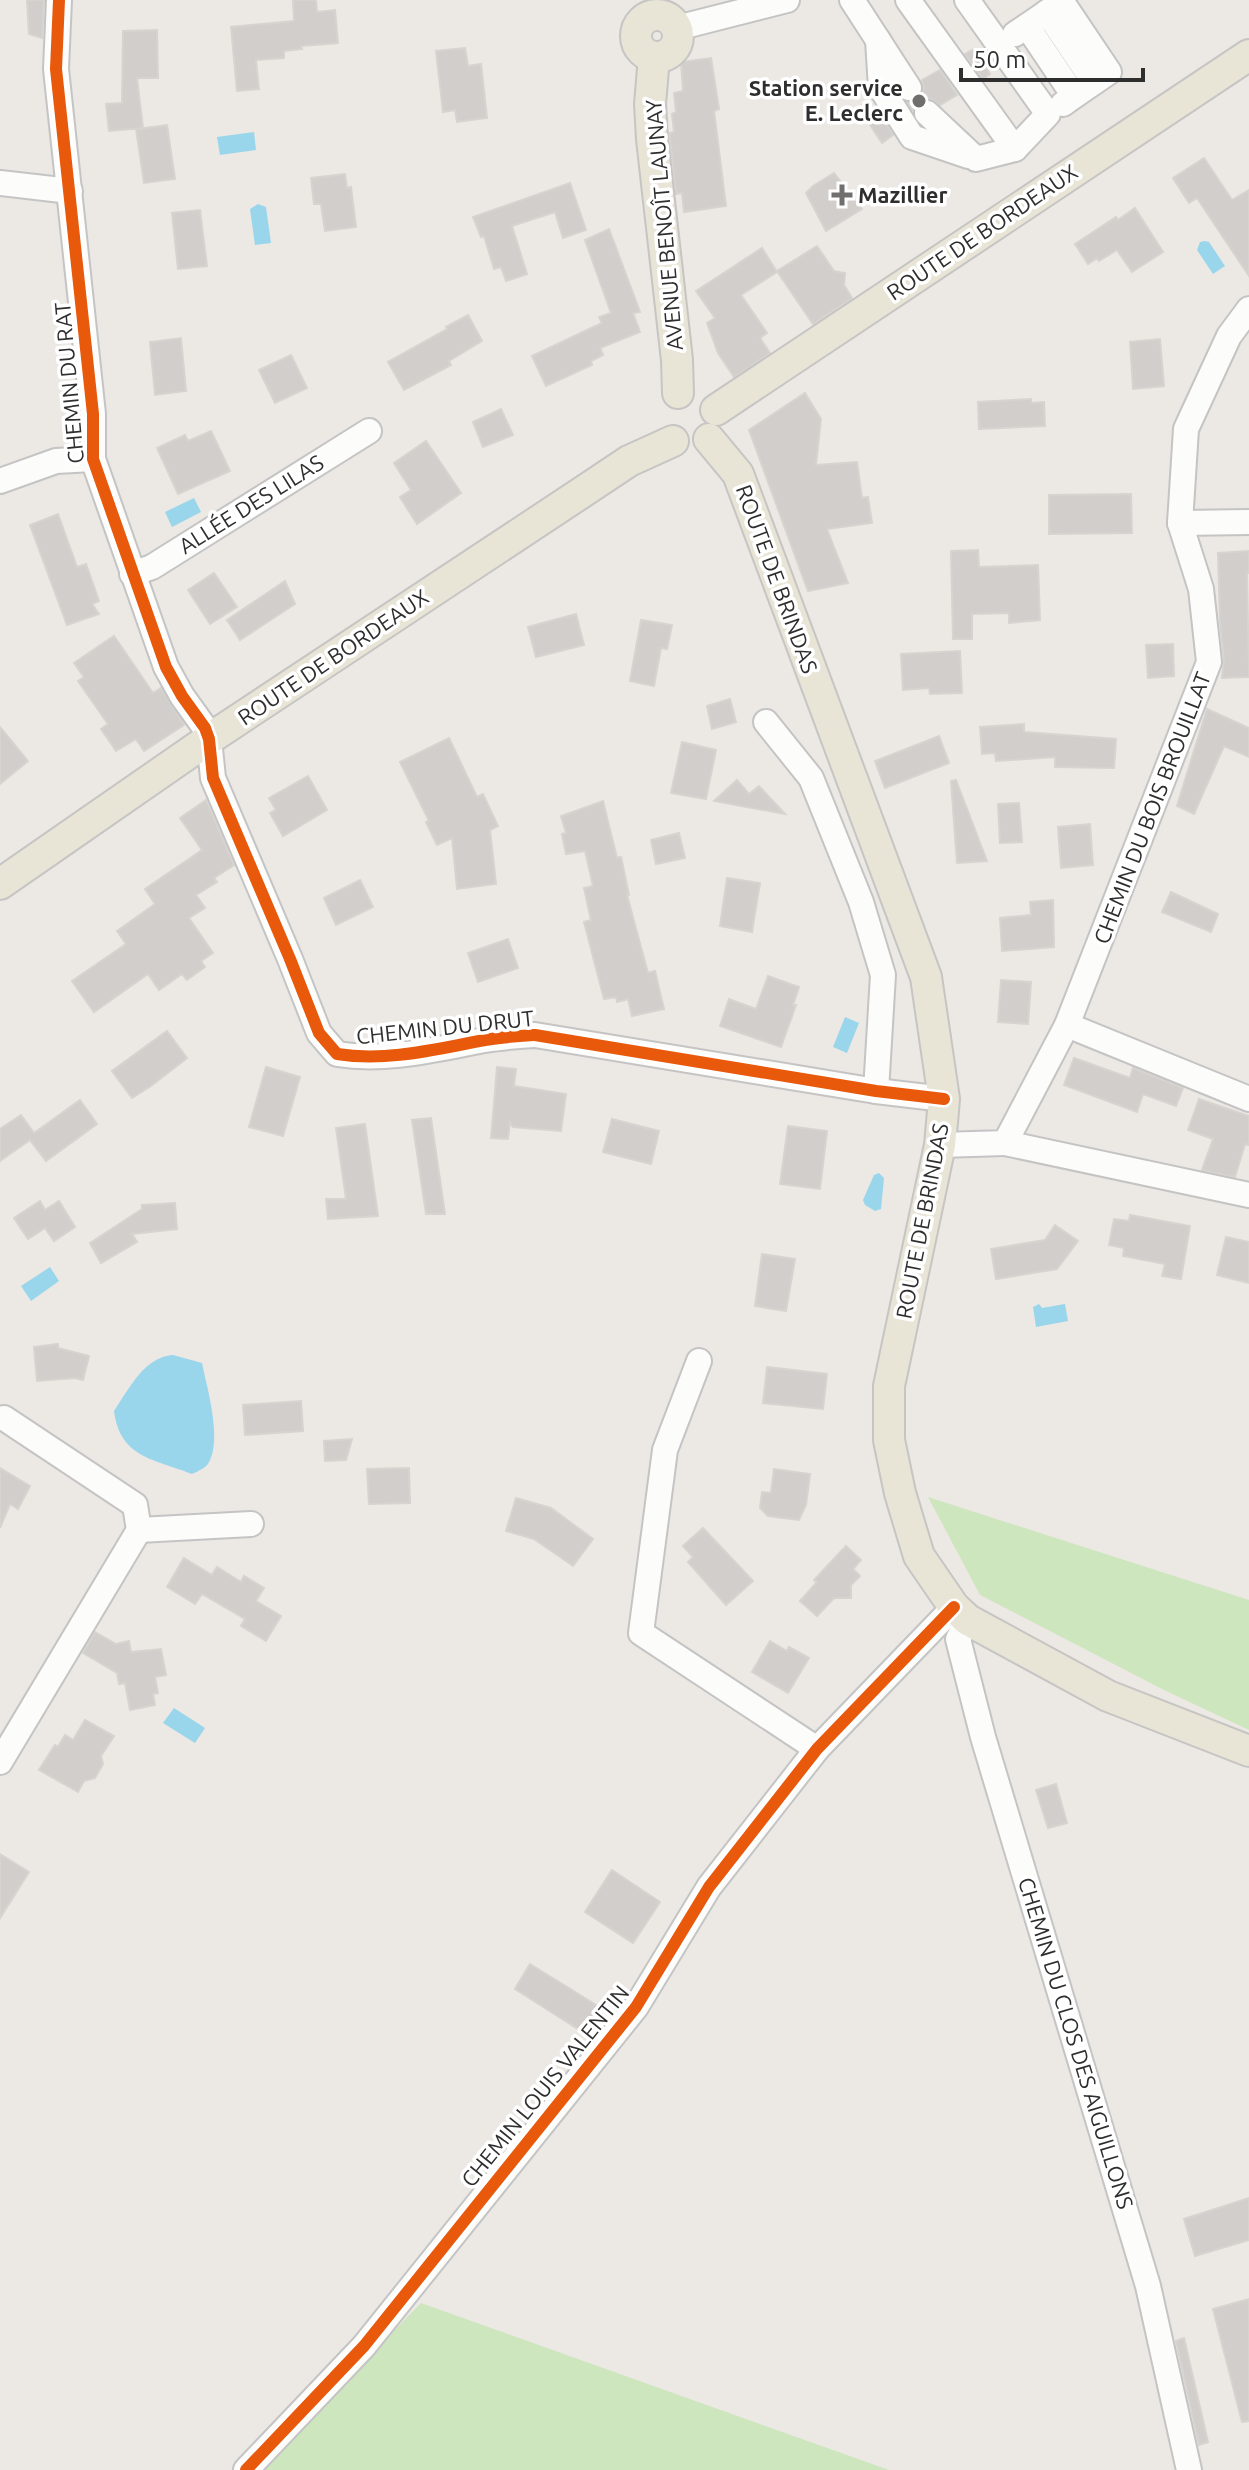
<svg xmlns="http://www.w3.org/2000/svg" width="1249" height="2470" font-family="Ubuntu,sans-serif">
<style>
.green{fill:#cee6be}
.water{fill:#99d6ec}
.building{fill:#d1cecb;stroke:#d7d4d0;stroke-width:2}
.lines{fill:none;stroke-linecap:round;stroke-linejoin:round}
.minor-casing{stroke:#c5c4c5;stroke-width:28}
.major-casing{stroke:#c6c5c4;stroke-width:34}
.minor{stroke:#fcfcfb;stroke-width:24}
.major{stroke:#e8e4d6;stroke-width:30}
.cycleway-casing{stroke:#fff;stroke-width:17}
.cycleway{stroke:#e8590c;stroke-width:12}
.poi-dot{fill:#706f6e;stroke:#fff;stroke-width:3}
.labels{text-anchor:middle;stroke-width:7;stroke-linejoin:round;paint-order:stroke}
.poi-label{font-size:22px;font-weight:bold;fill:#2e2e2e;stroke:#fff;text-anchor:end}
.street-label{font-size:22px;fill:#2e2e2e;stroke:#fff}
</style>
<rect width="100%" height="100%" fill="#ece8e4"/>
<!-- green -->
<g class="green">
<path d="M928 1497 1249 1600V1730L1164 1690 980 1595Z"/>
<path d="M421 2303 889 2470H258Z"/>
</g>
<!-- water -->
<g class="water">
<path d="M254 132 256 150 220 155 217 137Z"/>
<path d="M258 204 266 207 271 243 255 245 250 209Z"/>
<path d="M1205 241 1209 242 1225 266 1213 274 1197 250 1200 242Z"/>
<path d="M194 498 201 512 172 527 165 512Z"/>
<path d="M845 1017 859 1023 847 1053 833 1047Z"/>
<path d="M879 1173 884 1178 881 1209 875 1211 865 1205 863 1200 874 1175Z"/>
<path d="M50 1267 59 1281 31 1301 21 1286Z"/>
<path d="M1039 1304 1042 1308 1065 1304 1068 1321 1036 1327 1033 1307Z"/>
<path d="M173 1355 202 1363C207 1388 223 1441 208 1464 204 1469 198 1471 192 1474 154 1459 120 1458 114 1411 129 1389 144 1357 173 1355Z"/>
<path d="M174 1708 205 1728 195 1743 163 1723Z"/>
</g>
<!-- building -->
<g class="building">
<path d="M27 0H44L42 38 29 34Z"/>
<path d="M293 0H316L317 12 335 10 338 43 301 46 302 49 284 51V58L256 60 259 89 237 91 231 27 294 21Z"/>
<path d="M157 30 158 78H137L143 128 109 131 106 104 122 103 123 31Z"/>
<path d="M465 48 468 66 481 64 487 118 457 122 455 110 443 112 436 51Z"/>
<path d="M974 49 990 74 983 79 965 54Z"/>
<path d="M711 58 719 109 714 111 726 206 684 212 682 193 676 194 670 137V133L674 132 672 114 676 112 674 93 683 91 681 62Z"/>
<path d="M940 70 957 95 940 105 931 99H922L912 110 908 103 916 101 922 95 924 88 922 80Z"/>
<path d="M877 109 893 135 882 143 865 117Z"/>
<path d="M167 125 175 179 144 183 136 129Z"/>
<path d="M1204 158 1232 200 1249 190V276L1197 198 1189 203 1173 178Z"/>
<path d="M834 173 862 209 826 231 806 193 813 186Z"/>
<path d="M345 174 347 188 351 187 356 227 325 231 321 204H314L311 178Z"/>
<path d="M570 183 586 230 563 238 555 212 512 226 527 274 506 281 501 267 494 269 484 236 481 237 473 217Z"/>
<path d="M1135 208 1163 252 1132 272 1117 250 1099 261 1097 258 1088 264 1075 244 1116 217 1118 220Z"/>
<path d="M200 210 207 266 178 269 172 213Z"/>
<path d="M609 229 640 312 633 313 640 332 600 348 603 355 591 361 592 365 546 386 532 356 602 323 599 317 611 313 585 240Z"/>
<path d="M817 246 834 271 845 273 844 285 852 298 813 324 777 271Z"/>
<path d="M762 248 777 272 741 295 767 333 760 338 770 353 734 377 718 353 707 323 715 318 696 291Z"/>
<path d="M468 315 482 341 449 361 451 365 404 390 388 362 447 329 446 327Z"/>
<path d="M181 338 186 391 155 395 150 342Z"/>
<path d="M1160 339 1164 386 1133 389 1130 342Z"/>
<path d="M291 355 307 388 275 403 259 370Z"/>
<path d="M805 393 821 419 816 465 857 462 862 498 868 497 872 523 827 529 848 583 808 591 749 430Z"/>
<path d="M1031 399V403L1044 402 1045 426 979 429 978 402Z"/>
<path d="M501 409 513 435 483 447 473 422Z"/>
<path d="M211 431 230 471 178 494 157 448 185 435 188 441Z"/>
<path d="M426 441 461 493 417 524 400 497 411 490 394 463Z"/>
<path d="M1131 494 1132 533 1049 534V495Z"/>
<path d="M58 514 77 567 86 564 99 601 92 604 99 614 67 625 30 525Z"/>
<path d="M978 550 979 567 1038 565 1040 620 1009 623V613L972 614V639H953L951 551Z"/>
<path d="M1249 551V573H1247L1249 677 1222 678 1224 660 1220 621 1218 553Z"/>
<path d="M214 573 237 607 210 624 188 590Z"/>
<path d="M285 581 295 604 240 640 227 620Z"/>
<path d="M576 614 584 645 536 657 528 627Z"/>
<path d="M641 620 672 625 667 649 661 648 654 686 630 681Z"/>
<path d="M114 636 153 693 161 688 184 725 144 751 136 739 116 751 101 729 108 724 78 681 84 677 74 663Z"/>
<path d="M1173 644 1174 676 1148 678 1146 645Z"/>
<path d="M960 651 962 693 930 694 929 688 903 690 901 654Z"/>
<path d="M730 699 736 722 712 729 707 706Z"/>
<path d="M1207 709 1249 728V757L1224 746 1194 814 1177 806Z"/>
<path d="M1024 724V732L1116 739 1114 768 1055 767V757L996 761 995 753 982 754 980 727Z"/>
<path d="M0 727 28 761 0 784Z"/>
<path d="M939 736 949 763 885 788 875 761Z"/>
<path d="M449 738 477 797 483 794 498 826 490 830 496 884 457 889 452 838 437 845 426 822 429 821 400 762Z"/>
<path d="M682 742 716 750 706 799 671 793Z"/>
<path d="M308 776 327 810 283 836 270 813 276 810 269 798Z"/>
<path d="M737 780 749 794 759 786 785 814 714 801Z"/>
<path d="M956 780 987 861 957 863 951 781Z"/>
<path d="M206 800 234 865 214 878 217 882 196 895 205 908 189 918 213 953 201 961 205 967 187 980 182 974 159 990 148 974 94 1012 72 981 126 944 117 931 155 904 145 889 202 850 180 818Z"/>
<path d="M603 801 617 858 621 857 629 895H627L648 973 655 971 664 1009 632 1016 628 999 617 1002 616 997 604 999 584 922 591 920 584 888 593 886 585 851 566 854 562 834 566 833 561 816Z"/>
<path d="M1019 803 1022 842 1000 843 998 804Z"/>
<path d="M1090 824 1093 865 1061 868 1058 827Z"/>
<path d="M679 833 685 858 656 864 651 840Z"/>
<path d="M727 878 760 883 752 932 720 926Z"/>
<path d="M360 880 373 907 336 925 324 898Z"/>
<path d="M1171 892 1218 914 1211 932 1162 912Z"/>
<path d="M1053 900 1054 947 1002 951 1000 918 1031 915 1030 902Z"/>
<path d="M508 939 518 968 478 982 468 953Z"/>
<path d="M768 976 799 987 793 1005H796L781 1047 720 1026 729 999 756 1009Z"/>
<path d="M1001 980 1031 982 1028 1024 998 1022Z"/>
<path d="M167 1031 187 1058 151 1086 132 1098 112 1071Z"/>
<path d="M1074 1058 1130 1078 1133 1068 1183 1088 1176 1106 1143 1094 1137 1112 1064 1085Z"/>
<path d="M266 1067 300 1077 283 1136 249 1127Z"/>
<path d="M497 1067 516 1069 514 1086 566 1094 561 1131 513 1127 510 1122 508 1139 491 1138Z"/>
<path d="M1199 1099 1249 1116V1145L1245 1144 1235 1177 1202 1170 1213 1139 1188 1130Z"/>
<path d="M80 1100 97 1124 46 1161 30 1140 0 1161V1129L21 1115 34 1133Z"/>
<path d="M431 1118 445 1214H426L412 1120Z"/>
<path d="M612 1119 659 1131 651 1164 603 1152Z"/>
<path d="M365 1124 378 1216 328 1219 326 1199H346L336 1128Z"/>
<path d="M788 1126 827 1131 820 1189 780 1184Z"/>
<path d="M40 1201 45 1210 59 1201 75 1227 54 1241 45 1228 28 1239 14 1218Z"/>
<path d="M175 1203 177 1229 132 1234 137 1242 101 1263 90 1243 142 1209V1205Z"/>
<path d="M1130 1215 1190 1226 1181 1279 1162 1276 1165 1264 1123 1256 1124 1248 1109 1245 1114 1219 1129 1221Z"/>
<path d="M1055 1225 1078 1241 1057 1269 996 1279 991 1249 1045 1240Z"/>
<path d="M1226 1237 1249 1242V1283L1217 1275Z"/>
<path d="M762 1254 795 1259 786 1311 755 1306Z"/>
<path d="M58 1344V1348L89 1356 83 1380 75 1378 37 1381 34 1347Z"/>
<path d="M767 1367 827 1374 823 1409 763 1403Z"/>
<path d="M301 1401 303 1431 245 1435 243 1405Z"/>
<path d="M352 1439 346 1460 325 1461 324 1441Z"/>
<path d="M0 1468 30 1486 18 1509 10 1504 0 1528Z"/>
<path d="M409 1468 410 1503 369 1504 367 1469Z"/>
<path d="M774 1469 810 1474 806 1505 799 1520 768 1516 760 1508 762 1492 771 1493Z"/>
<path d="M516 1498 551 1508 593 1539 573 1566 534 1539 506 1531Z"/>
<path d="M703 1528 753 1581 726 1605 688 1562 693 1557 683 1546Z"/>
<path d="M846 1546 861 1560 853 1569 860 1576 851 1585V1598H834L817 1616 800 1601 817 1582 814 1580Z"/>
<path d="M184 1558 212 1575 217 1567 241 1582 244 1576 264 1588 256 1601 281 1616 266 1641 241 1626 245 1619 202 1594 195 1604 167 1587Z"/>
<path d="M95 1632 116 1644 129 1641 131 1652 161 1649 166 1675 155 1677 158 1693 153 1694 155 1705 130 1710 125 1683 119 1684 117 1673 83 1653Z"/>
<path d="M770 1641 787 1651 789 1647 809 1658 788 1693 752 1672Z"/>
<path d="M85 1720 114 1736 101 1756 103 1764 95 1778 84 1781 78 1792 39 1770 55 1745 58 1747 65 1735 73 1740Z"/>
<path d="M1056 1784 1067 1823 1048 1828 1036 1790Z"/>
<path d="M0 1854 29 1872 0 1918Z"/>
<path d="M612 1870 660 1902 633 1943 585 1912Z"/>
<path d="M530 1964 609 2013 592 2038 515 1989Z"/>
<path d="M1249 2198V2240L1195 2256 1184 2219Z"/>
<path d="M1249 2299V2421L1242 2422 1213 2309Z"/>
<path d="M1184 2338 1208 2442 1199 2445 1176 2341Z"/>
</g>
<g class="lines">
<!-- minor casing -->
<g class="minor-casing">
<g id="minor">
<path d="M59 0 56 69 93 414V459L166 667 182 696 205 728 209 739 213 778 290 959 319 1033 337 1054C387 1062 436 1049 485 1040 502 1037 519 1036 535 1035L876 1091 944 1099"/>
<path d="M852 0 909 88"/>
<path d="M908 0 1015 149"/>
<path d="M1047 12 1094 82"/>
<path d="M1027 26 1062 2 1109 72 1074 96"/>
<path d="M677 28 787 0"/>
<path d="M1015 34 1027 26 1074 96 1063 104"/>
<path d="M878 40 881 88 912 137 968 156"/>
<path d="M927 113 976 159 1015 149 1048 114 967 0"/>
<path d="M0 183 70 191"/>
<path d="M0 481 56 461 93 459"/>
<path d="M1180 523 1249 522"/>
<path d="M132 574 152 567 369 431"/>
<path d="M766 722 811 778 861 902 883 975 876 1091"/>
<path d="M1067 1025 1249 1099"/>
<path d="M1005 1143 1249 1195"/>
<path d="M940 1145 1005 1143 1067 1025 1209 662 1201 589 1180 523 1186 429 1229 336 1249 309"/>
<path d="M699 1361 665 1450 641 1633 817 1749"/>
<path d="M139 1530 251 1524"/>
<path d="M968 1620 958 1639 983 1737 1148 2286 1189 2470"/>
<path d="M0 1762 139 1530 135 1505 4 1418"/>
<path d="M246 2470 364 2346 636 2007 709 1887 817 1749 954 1607"/>
</g>
</g>
<!-- major casing -->
<g class="major-casing">
<g id="major">
<circle cx="657" cy="36" r="21"/>
<path d="M654 57 650 104 652 139 677 360 678 393"/>
<path d="M716 410 1249 55"/>
<path d="M709 439 738 474 926 977 944 1099 940 1145 889 1386V1440L900 1493 919 1556 954 1607 968 1620 1108 1696 1249 1751"/>
<path d="M0 884 209 739 584 491 629 461 673 441"/>
</g>
</g>
<!-- minor -->
<use href="#minor" class="minor"/>
<!-- major -->
<use href="#major" class="major"/>
<!-- cycleway casing -->
<g class="cycleway-casing">
<g id="cycleway">
<path d="M59 0 56 69 93 414V459L166 667 182 696 205 728 209 739 213 778 290 959 319 1033 337 1054C387 1062 436 1049 485 1040 502 1037 519 1036 535 1035L876 1091 944 1099"/>
<path d="M246 2470 364 2346 636 2007 709 1887 817 1749 954 1607"/>
</g>
</g>
<!-- cycleway -->
<use href="#cycleway" class="cycleway"/>
</g>
<!-- markers -->
<g class="poi-dot">
<circle cx="919" cy="101" r="8"/>
<path d="M838 183h8v8h8v8h-8v8h-8v-8h-8v-8h8z"/>
</g>
<g class="labels">
<!-- poi labels -->
<g class="poi-label">
<text x="903" y="96">Station service<tspan x="903" dy="25">E. Leclerc</tspan></text>
<text x="858" y="203" text-anchor="start">Mazillier</text>
</g>
<!-- street labels -->
<g class="street-label">
<text transform="translate(664 225) rotate(-95)" y="8">AVENUE BENOÎT LAUNAY</text>
<text transform="translate(982 232) rotate(-34)" y="8">ROUTE DE BORDEAUX</text>
<text transform="translate(69 383) rotate(-95)" y="8">CHEMIN DU RAT</text>
<text transform="translate(251 504) rotate(-32)" y="8">ALLÉE DES LILAS</text>
<text transform="translate(777 579) rotate(70)" y="8">ROUTE DE BRINDAS</text>
<text transform="translate(333 657) rotate(-34)" y="8">ROUTE DE BORDEAUX</text>
<text transform="translate(1152 808) rotate(-69)" y="8">CHEMIN DU BOIS BROUILLAT</text>
<text transform="translate(445 1027) rotate(-6)" y="8">CHEMIN DU DRUT</text>
<text transform="translate(922 1221) rotate(-79)" y="8">ROUTE DE BRINDAS</text>
<text transform="translate(1076 2043) rotate(73)" y="8">CHEMIN DU CLOS DES AIGUILLONS</text>
<text transform="translate(545 2086) rotate(-51)" y="8">CHEMIN LOUIS VALENTIN</text>
</g>
</g>
<!-- scale -->
<path d="M961 68v12h182v-12" fill="none" stroke="#2e2e2e" stroke-width="4"/>
<text x="973" y="68" font-size="24" fill="#2e2e2e" stroke="#ffffff" stroke-width="6" paint-order="stroke">50 m</text>
</svg>
